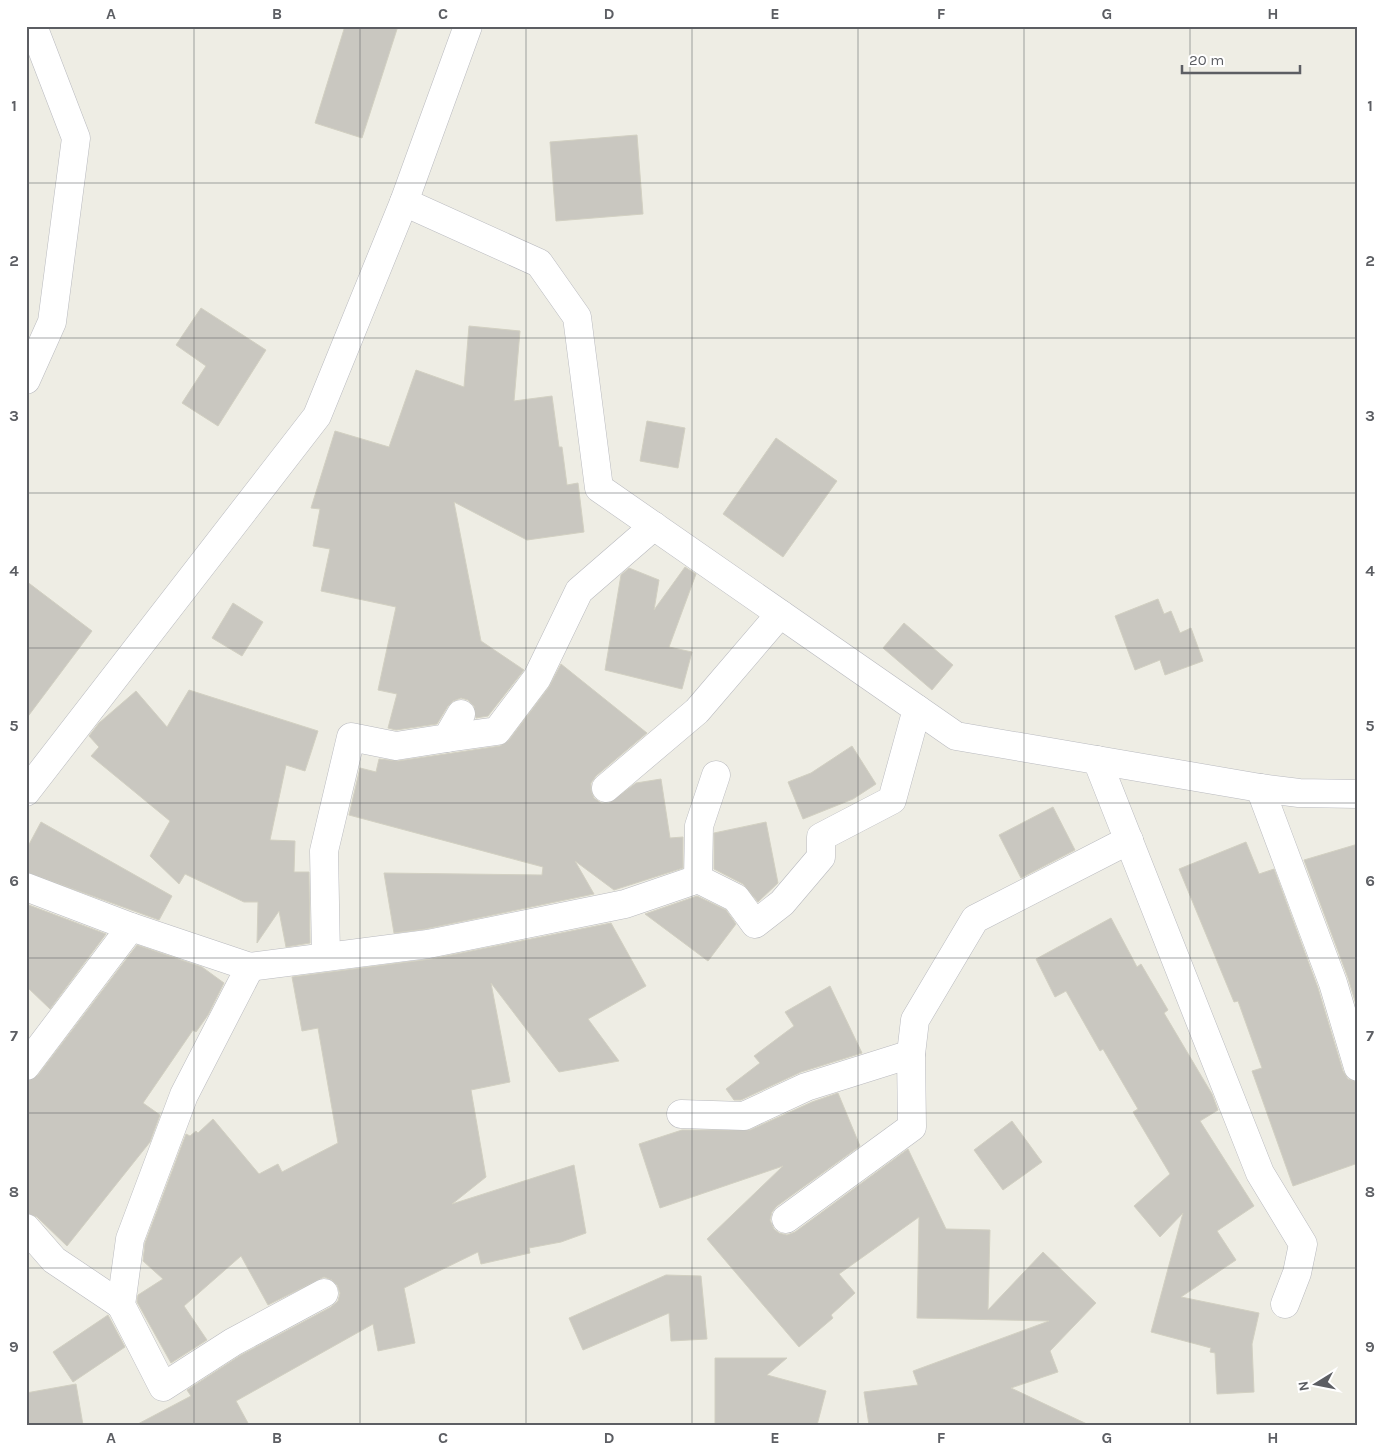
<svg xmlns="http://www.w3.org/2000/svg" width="1384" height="1451" font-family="Karla,sans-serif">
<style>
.building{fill:#c9c7c0;stroke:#d2d0c2}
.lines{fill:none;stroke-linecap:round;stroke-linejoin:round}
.minor-casing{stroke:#b9babf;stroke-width:29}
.minor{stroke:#fff;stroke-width:28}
.grid{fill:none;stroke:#5c5e63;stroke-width:1;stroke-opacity:0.55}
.neatline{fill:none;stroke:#5c5e63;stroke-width:2}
.grid-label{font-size:16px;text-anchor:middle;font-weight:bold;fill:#5c5e63}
</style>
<rect width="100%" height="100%" fill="#eeede4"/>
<!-- building -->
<g class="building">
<path d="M345 26H398L362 138 315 123Z"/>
<path d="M637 135 643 214 556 221 550 142Z"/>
<path d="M201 308 266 350 218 426 182 403 206 366 176 345Z"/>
<path d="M469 326 520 331 514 401 552 396 559 447H562L567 485 578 483 584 532 527 540 454 502 481 641 524 670 488 716 476 718 474 706 468 700 461 698 453 701 448 706 437 724 396 730 388 728 397 694 378 690 396 607 321 591 330 549 313 546 320 509 311 508 335 431 389 447 416 370 464 387Z"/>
<path d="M647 421 685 428 678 468 640 461Z"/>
<path d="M776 438 837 481 783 557 723 514Z"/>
<path d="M685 567 696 574 669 647 692 652 682 689 605 670 621 575 629 568 659 580 654 610Z"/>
<path d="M26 581 92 631 26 719Z"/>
<path d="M1158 599 1164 614 1171 611 1180 633 1191 628 1203 661 1165 675 1160 660 1135 670 1115 616Z"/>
<path d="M233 603 263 622 242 656 212 638Z"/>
<path d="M904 623 953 665 932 690 883 648Z"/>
<path d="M561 664 647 733 596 776 591 783V790L594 798 601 803H609L636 783 661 779 670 838 683 837V868L614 890 575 861 594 894 425 929 394 933 384 873 542 875 543 867 349 815 360 768 376 772 379 759 398 761 500 746 509 740 549 687Z"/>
<path d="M189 690 318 731 305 771 286 765 270 840 295 841 294 872H309L310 943 286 947 279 911 257 943 258 902H244L185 874 179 884 150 856 170 821 91 756 99 747 89 736 99 723 136 691 167 727Z"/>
<path d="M852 746 876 784 853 799 803 819 788 782 811 773Z"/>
<path d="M1053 807 1075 850 1021 878 999 835Z"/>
<path d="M41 822 172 896 159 920 26 872V850Z"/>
<path d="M766 822 778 883 758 902 743 884 714 869V833Z"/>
<path d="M1246 842 1259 874 1274 869 1318 988 1343 1071 1348 1079 1358 1082V1163L1293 1186 1252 1071 1262 1068 1238 1001 1234 1002 1179 869Z"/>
<path d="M1358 844V1011L1348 978 1304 860Z"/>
<path d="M697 896 726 910 736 924 708 961 645 914Z"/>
<path d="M26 904 106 934 50 1009 26 986Z"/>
<path d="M1111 918 1137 967 1141 964 1168 1010 1164 1013 1212 1094 1218 1110 1200 1121 1254 1206 1217 1231 1236 1260 1181 1297 1259 1313 1252 1344 1254 1392 1217 1394 1215 1353 1210 1352 1211 1348 1151 1332 1183 1213 1160 1237 1134 1206 1170 1174 1133 1112 1138 1109 1103 1049 1100 1051 1066 991 1055 997 1036 959Z"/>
<path d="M611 923 646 986 588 1019 619 1061 559 1072 491 983 510 1082 471 1090 486 1177 452 1204 574 1165 586 1233 561 1242 529 1248 530 1253 481 1264 478 1252 404 1288 415 1343 378 1351 373 1324 236 1401 249 1425H136L191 1396 187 1390 241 1355 331 1307 338 1301 340 1293 337 1285 332 1280 324 1277 268 1305 241 1256 184 1306 207 1340 171 1363 137 1302 138 1295 163 1279 143 1261 145 1243 186 1134 190 1136 196 1131 198 1133 213 1119 259 1174 278 1164 282 1172 338 1143 318 1028 302 1031 292 977 431 959Z"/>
<path d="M137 945 202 967 224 983 208 1015 196 1032 193 1030 143 1103 160 1115 150 1142 67 1246 37 1217 26 1213V1081L38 1075Z"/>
<path d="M830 986 862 1053 801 1072 741 1100H734L726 1089 760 1063 754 1056 794 1026 785 1012Z"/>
<path d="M838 1093 860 1146 777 1206 772 1212 770 1220 774 1229 779 1233 787 1235 795 1232 908 1149 946 1229 990 1230 988 1310 1043 1252 1096 1303 1050 1351 1058 1372 1011 1388 1089 1425H869L864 1392 918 1385 913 1371 1049 1321 917 1318 919 1217 839 1274 855 1293 831 1315 833 1318 799 1347 707 1239 783 1166 660 1208 639 1144 682 1130H750L812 1102Z"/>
<path d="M1012 1121 1042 1162 1003 1190 974 1150Z"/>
<path d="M666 1275 701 1276 707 1339 671 1341 669 1313 583 1350 569 1318Z"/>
<path d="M108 1315 125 1347 73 1382 53 1352Z"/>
<path d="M715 1358H787L767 1375 826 1391 817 1425H715Z"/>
<path d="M76 1384 83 1425H26V1393Z"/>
</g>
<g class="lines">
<!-- minor casing -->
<g class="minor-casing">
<g id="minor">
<path d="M404 202 539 263 577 317 599 488 956 736 1260 788 1299 793 1358 794"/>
<path d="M26 380 52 322 76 138 33 26"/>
<path d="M447 738 497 731 537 678 579 591 654 526"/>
<path d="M1097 760 1260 1173 1303 1244 1297 1273 1285 1304"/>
<path d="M606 788 697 711 780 614"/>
<path d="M1260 788 1333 983 1358 1067"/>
<path d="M26 792 317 416 404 202 468 26"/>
<path d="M698 879 699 826 716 775"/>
<path d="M26 887 131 927 250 967 184 1095 130 1239 121 1305 163 1387 233 1342 324 1293"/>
<path d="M326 956 324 851 351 737 396 746 447 738 461 714"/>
<path d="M250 967 428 944 625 904 698 879 736 898 755 924 782 903 821 857V837L892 800 917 709"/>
<path d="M26 1066 131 927"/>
<path d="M681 1114 744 1116 806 1087 911 1054"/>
<path d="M786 1219 912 1127 911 1054 915 1020 975 919 1129 840"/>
<path d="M26 1228 54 1260 121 1305"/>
</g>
</g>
<!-- minor -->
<use href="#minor" class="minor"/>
</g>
<!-- grid -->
<path class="grid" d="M194 26V1425M360 26V1425M526 26V1425M692 26V1425M858 26V1425M1024 26V1425M1190 26V1425M26 183H1358M26 338H1358M26 493H1358M26 648H1358M26 803H1358M26 958H1358M26 1113H1358M26 1268H1358"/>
<!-- border -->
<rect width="1384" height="1451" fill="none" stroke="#ffffff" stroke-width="55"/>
<!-- north arrow -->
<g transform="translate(1316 1384) rotate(260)" stroke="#ffffff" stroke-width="4" paint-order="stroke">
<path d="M0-4L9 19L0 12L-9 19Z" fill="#5c5e63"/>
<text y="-8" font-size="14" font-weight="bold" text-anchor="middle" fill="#5c5e63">N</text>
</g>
<!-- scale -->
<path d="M1182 65v8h118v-8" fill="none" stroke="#5c5e63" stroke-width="2.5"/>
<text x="1189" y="65" font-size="15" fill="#5c5e63" stroke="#ffffff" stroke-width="4" paint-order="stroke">20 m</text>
<rect x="28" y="28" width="1328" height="1396" class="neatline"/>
<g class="grid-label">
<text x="111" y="19">A</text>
<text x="277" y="19">B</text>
<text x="443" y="19">C</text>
<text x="609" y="19">D</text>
<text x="775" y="19">E</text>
<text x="941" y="19">F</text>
<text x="1107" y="19">G</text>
<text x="1273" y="19">H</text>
<text x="14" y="111">1</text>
<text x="1370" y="111">1</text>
<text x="14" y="266">2</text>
<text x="1370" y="266">2</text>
<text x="14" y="421">3</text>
<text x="1370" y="421">3</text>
<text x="14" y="576">4</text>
<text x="1370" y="576">4</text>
<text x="14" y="731">5</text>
<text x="1370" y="731">5</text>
<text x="14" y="886">6</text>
<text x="1370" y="886">6</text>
<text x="14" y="1041">7</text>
<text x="1370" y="1041">7</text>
<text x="14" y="1197">8</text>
<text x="1370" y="1197">8</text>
<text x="14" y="1352">9</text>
<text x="1370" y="1352">9</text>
<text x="111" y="1443">A</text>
<text x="277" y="1443">B</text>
<text x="443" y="1443">C</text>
<text x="609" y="1443">D</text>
<text x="775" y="1443">E</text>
<text x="941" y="1443">F</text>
<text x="1107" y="1443">G</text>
<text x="1273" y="1443">H</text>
</g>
</svg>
